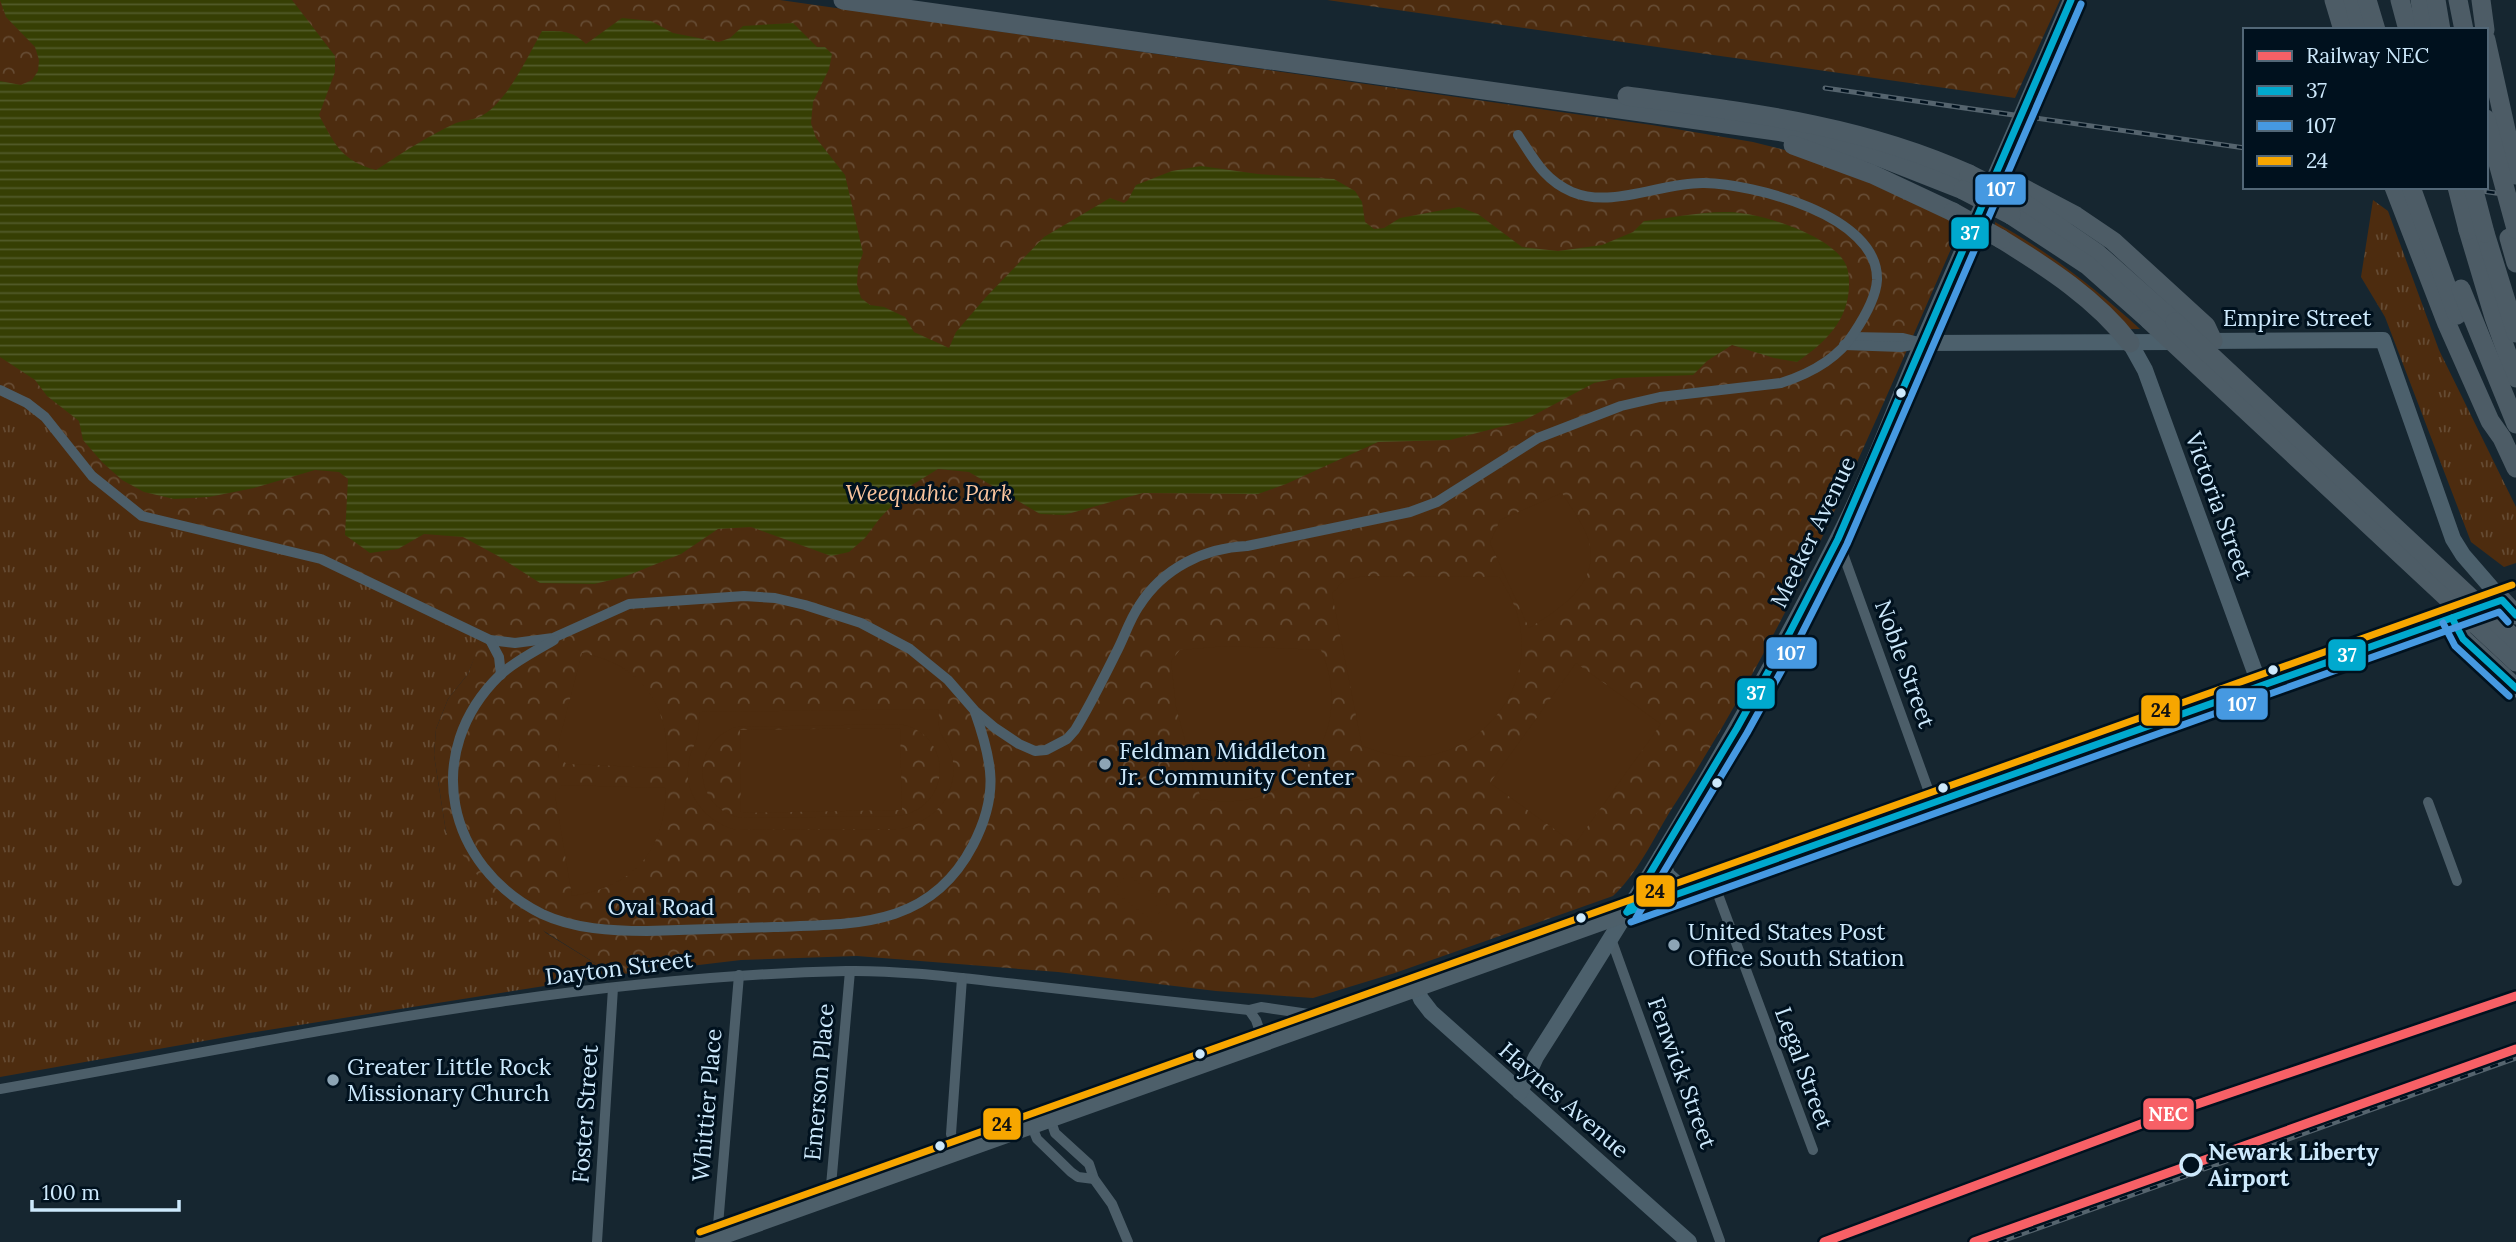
<svg xmlns="http://www.w3.org/2000/svg" width="2516" height="1242" font-family="Lora,serif">
<style>
.grass{fill:url(#grass-tufts)}
.park{fill:url(#park-crowns)}
.pitch{fill:#4d2c0f;fill-rule:evenodd}
.water{fill:url(#water-rules)}
.lines{fill:none;stroke-linecap:round;stroke-linejoin:round}
.street{stroke:#4c5e69;stroke-width:10}
.secondary{stroke:#4c606c;stroke-width:16}
.primary{stroke:#4d5f6a;stroke-width:18}
.highway{stroke:#4d5c66;stroke-width:19}
.rail-casing{stroke:#55646e;stroke-width:5}
.rail{stroke:#00111e;stroke-width:2.5;stroke-dasharray:8;stroke-linecap:butt}
.highway-bridge{stroke:#4d5c66;stroke-width:19}
.bus-1-casing{stroke:#00111e;stroke-width:12}
.bus-2-casing{stroke:#00111e;stroke-width:12}
.bus-3-casing{stroke:#00111e;stroke-width:12}
.bus-1{stroke:#00a9ce;stroke-width:7}
.bus-2{stroke:#4699e1;stroke-width:7}
.bus-3{stroke:#f7a600;stroke-width:7}
.rail-1-casing{stroke:#00111e;stroke-width:14}
.rail-1{stroke:#f76066;stroke-width:9}
.bus-dot{fill:#cde9fc;stroke:#00111e;stroke-width:2.5}
.poi-dot{fill:#8da5b5;stroke:#00111e;stroke-width:2.5}
.stop-dot{fill:#00111e;stroke:#cde9fc;stroke-width:3.5}
.labels{text-anchor:middle;stroke-width:6;stroke-linejoin:round;paint-order:stroke}
.street-label{font-size:23px;fill:#cde9fc;stroke:#00111e}
.park-label{font-size:23px;font-style:italic;fill:#fac49d;stroke:#00111e}
.poi-label{font-size:23px;fill:#cde9fc;stroke:#00111e;text-anchor:start}
.stop-label{font-size:23px;font-weight:bold;fill:#cde9fc;stroke:#00111e;text-anchor:start}
.line-badge{stroke:#00111e;stroke-width:2.5}
.badge-label{font-size:19px;text-anchor:middle;font-weight:bold;fill:#fff}
.pale-badge-label{font-size:19px;text-anchor:middle;font-weight:bold;fill:#111}
</style>
<defs>
<pattern id="grass-tufts" width="24" height="20" patternUnits="userSpaceOnUse" patternTransform="scale(1.75)"><rect width="24" height="20" fill="#4d2c0f"/><path d="M3 7l-1-3M5 7V3M7 7l1-3M15 17l-1-3M17 17v-4M19 17l1-3" fill="none" stroke="#654b33"/></pattern>
<pattern id="park-crowns" width="20" height="18" patternUnits="userSpaceOnUse" patternTransform="scale(1.75)"><rect width="20" height="18" fill="#4d2c0f"/><path d="M2 6a3 3 0 1 1 6 0M12 15a3 3 0 1 1 6 0" fill="none" stroke="#654b33"/></pattern>
<pattern id="water-rules" width="6" height="5" patternUnits="userSpaceOnUse" patternTransform="scale(1.75)"><rect width="6" height="5" fill="#363f04"/><path d="M0 2.5h6" fill="none" stroke="#525b2a"/></pattern>
</defs>
<rect width="100%" height="100%" fill="#162630"/>
<!-- grass -->
<g class="grass">
<path d="M2373 200 2388 211 2439 350 2516 507V563L2504 567 2471 542 2385 317 2361 277Z"/>
<path d="M1995 222C2049 252 2095 288 2140 329H2128L1995 229Z"/>
<path d="M0 390 295 551 483 636 468 674 448 699 436 729 434 755 446 832 546 933 614 975 249 1033 0 1077Z"/>
</g>
<!-- park -->
<g class="park">
<path d="M0 0H780L1652 125 1753 142 1812 157 1962 224C1876 419 1795 619 1678 799 1657 830 1641 870 1613 896L1395 973 1313 998 1216 991 1058 972 857 956 741 960 614 975 496 901 446 832 434 755 436 729 448 699 468 674 482 636 321 559 164 522 117 497 45 417 0 390Z"/>
<path d="M1327 0H2060L2015 98Z"/>
</g>
<!-- pitch -->
<g class="pitch">
<path d="M1562 493C1570 506 1579 518 1585 531 1607 578 1563 608 1529 628L1490 543 1500 520Z"/>
<path d="M1365 576 1499 577C1509 593 1517 608 1520 626 1532 691 1482 754 1415 757 1397 758 1379 752 1362 746L1332 594 1344 580Z"/>
<path d="M1227 646 1321 650C1358 736 1293 816 1201 799L1176 707 1171 661 1180 650Z"/>
<path d="M582 653C644 665 670 707 667 768L567 764 559 758 557 749Z"/>
<path d="M1576 663 1661 724 1575 844 1490 783Z"/>
<path d="M939 709C939 716 938 725 940 731 943 740 950 746 952 756 960 793 935 821 901 829L736 830C706 822 682 794 689 761 690 753 694 747 696 740 699 731 699 721 700 712ZM899 724C956 733 952 812 895 816L742 818C692 809 689 743 736 727Z"/>
<path d="M900 728 902 810 741 813 740 730Z"/>
<path d="M562 785 666 788C665 850 635 887 572 896L555 795Z"/>
<path d="M1127 874 1161 900 1147 917 1114 891Z"/>
<path d="M1167 904 1198 932 1182 950 1151 922Z"/>
</g>
<!-- water -->
<path class="water" d="M0 0H292L335 56V72L319 115C335 145 342 161 376 170 402 153 428 136 456 123 465 120 475 120 483 115 508 100 528 56 542 31 561 31 572 30 586 44L622 18 651 21 673 33 719 42 730 38 743 26 793 23 817 47H825L832 54 829 69 813 102 811 123 816 138 845 175 863 253 858 267 857 284 861 298 870 305 884 307 905 317 914 332 949 348 956 332 987 296 1044 237 1110 198 1124 203 1128 200 1136 185 1172 171 1201 166 1258 174 1334 179 1355 191 1362 202 1365 222 1374 229 1384 228 1400 218 1459 207 1478 214 1522 247 1558 251 1602 245 1633 232 1644 221C1670 218 1703 211 1729 212 1760 213 1820 232 1841 257 1847 264 1849 272 1849 282 1850 319 1826 342 1797 362L1774 358 1732 345 1707 361 1693 375 1619 378 1594 383 1523 421 1450 440 1378 442 1286 484 1258 494 1143 493 1064 515 1040 514 969 472 938 469 912 485 880 518 865 538 849 552 831 556 751 527 718 529 681 554 624 577 594 584 540 583 498 556 463 537 424 534 398 549 370 553 345 535 348 479 339 472 315 470 254 488 209 497 174 499 144 492 122 480 102 462 83 440 79 421 47 396 35 380 0 357V81L21 85 32 80 38 71 39 60 35 47 6 17Z"/>
<g class="lines">
<!-- street -->
<g class="street">
<path d="M1852 337 1903 338 1919 342"/>
<path d="M1844 345 1901 347 1923 343"/>
<path d="M0 390 27 403 45 417 92 476 142 516 321 559 490 640 515 643 553 638 629 604 744 596 775 598 805 605 861 623 910 649 948 680 975 711 995 728 1019 744 1035 751 1046 750 1067 739 1075 730C1091 704 1104 677 1118 649 1125 635 1130 619 1139 606 1163 568 1204 548 1247 546L1410 512 1437 502 1538 438 1621 406 1660 397 1781 383C1809 374 1838 359 1854 333 1864 318 1876 298 1877 280 1879 215 1753 184 1704 183 1662 182 1613 209 1572 192 1544 180 1534 159 1518 135"/>
<path d="M1838 540 1933 803"/>
<path d="M490 640 499 657 501 675"/>
<path d="M554 640C536 651 515 661 500 675 421 752 446 866 542 914 574 929 612 931 647 931 689 930 732 928 774 927 855 924 930 928 973 845 999 795 993 763 975 712"/>
<path d="M2428 802 2457 881"/>
<path d="M1713 881 1813 1150"/>
<path d="M1610 936 1720 1241"/>
<path d="M1249 1010 1256 1020 1264 1043"/>
<path d="M0 1089C279 1040 562 977 846 971 900 970 961 978 1016 984 1094 993 1171 1002 1249 1010L1261 1007 1329 1017"/>
<path d="M1050 1118 1055 1133 1089 1164 1094 1179 1112 1204 1128 1242"/>
<path d="M1031 1124 1037 1139 1071 1172 1078 1177 1094 1179"/>
<path d="M957 1151 951 1134 962 978"/>
<path d="M830 1197 850 971"/>
<path d="M717 1237 739 975"/>
<path d="M597 1242 613 988"/>
</g>
<!-- secondary -->
<g class="secondary">
<path d="M2202 341 2383 340 2453 539 2463 555 2502 600"/>
<path d="M1923 343 2179 342"/>
<path d="M2130 343 2145 370 2260 686"/>
<path d="M1661 856 1667 875 1685 891"/>
<path d="M1416 987 1421 999 1431 1012 1689 1242"/>
<path d="M1520 1092 1536 1057C1643 889 1747 719 1836 542 1870 476 1895 407 1924 339 1973 226 2023 114 2071 0"/>
</g>
<!-- primary -->
<path class="primary" d="M704 1242 2464 614"/>
<!-- highway -->
<g class="highway">
<path d="M843 0 1782 132 1869 153 1963 190"/>
<path d="M2334 0 2343 30"/>
<path d="M2353 0 2361 30"/>
<path d="M2367 0 2376 30"/>
<path d="M2400 0 2408 30"/>
<path d="M2420 0 2425 30"/>
<path d="M2436 0 2441 30"/>
<path d="M2458 0 2464 30"/>
<path d="M2481 0 2485 30"/>
<path d="M2486 40 2516 175"/>
<path d="M1627 96C1746 112 1859 124 1969 174"/>
<path d="M1793 145 1872 174 1953 212"/>
<path d="M2394 187 2447 324 2490 421 2502 438 2516 468"/>
<path d="M2411 187 2457 315"/>
<path d="M2023 188 2076 216 2113 241 2206 326 2213 341"/>
<path d="M2018 199 2097 253 2175 322"/>
<path d="M2011 215 2087 265 2149 320"/>
<path d="M2468 230 2494 317 2516 378"/>
<path d="M2485 233 2516 333"/>
<path d="M2509 238 2516 263"/>
<path d="M2001 239C2048 268 2096 299 2130 343"/>
<path d="M2461 289 2516 424"/>
<path d="M2502 600 2516 615"/>
<path d="M2452 618 2463 639 2516 688"/>
</g>
<!-- rail casing -->
<g class="rail-casing">
<g id="rail">
<path d="M1825 88 2245 148"/>
<path d="M2455 187 2516 196"/>
<path d="M2204 1169 2516 1058"/>
<path d="M1999 1242 2186 1176"/>
</g>
</g>
<!-- rail -->
<use href="#rail" class="rail"/>
<!-- highway-bridge -->
<g class="highway-bridge">
<path d="M2486 119 2516 229"/>
<path d="M1969 174 2018 199"/>
<path d="M2457 187 2468 230"/>
<path d="M2473 187 2485 233"/>
<path d="M1963 190 2011 215"/>
<path d="M1953 212 2001 239"/>
<path d="M2149 320 2516 662"/>
<path d="M2175 322 2516 640"/>
</g>
<!-- bus-1 casing -->
<g class="bus-1-casing">
<g id="bus-1">
<path d="M2452 618 2463 639 2516 688"/>
<path d="M1627 912 1737 728 1789 634 1838 539 2071 0"/>
<path d="M1627 912 2502 600 2516 615"/>
</g>
</g>
<!-- bus-2 casing -->
<g class="bus-2-casing">
<g id="bus-2">
<path d="M2443 623 2455 646 2509 696"/>
<path d="M1636 918 1747 733 1799 639 1847 544 2081 4"/>
<path d="M1631 922 2499 612 2508 622"/>
</g>
</g>
<!-- bus-3 casing -->
<g class="bus-3-casing">
<path id="bus-3" d="M700 1232 2512 585"/>
</g>
<!-- bus-1 -->
<use href="#bus-1" class="bus-1"/>
<!-- bus-2 -->
<use href="#bus-2" class="bus-2"/>
<!-- bus-3 -->
<use href="#bus-3" class="bus-3"/>
<!-- rail-1 casing -->
<g class="rail-1-casing">
<g id="rail-1">
<path d="M1824 1242 2168 1114 2516 996"/>
<path d="M1974 1242 2516 1049"/>
</g>
</g>
<!-- rail-1 -->
<use href="#rail-1" class="rail-1"/>
</g>
<!-- markers -->
<g class="bus-dot">
<circle cx="1901" cy="393" r="6"/>
<circle cx="2273" cy="670" r="6"/>
<circle cx="1717" cy="783" r="6"/>
<circle cx="1943" cy="788" r="6"/>
<circle cx="1581" cy="918" r="6"/>
<circle cx="1200" cy="1054" r="6"/>
<circle cx="940" cy="1146" r="6"/>
</g>
<g class="poi-dot">
<circle cx="1105" cy="764" r="7"/>
<circle cx="1674" cy="945" r="7"/>
<circle cx="333" cy="1080" r="7"/>
</g>
<circle class="stop-dot" cx="2191" cy="1165" r="10"/>
<g class="labels">
<!-- street labels -->
<g class="street-label">
<text x="2297" y="326">Empire Street</text>
<text transform="translate(2219 506) rotate(70)" y="8">Victoria Street</text>
<text transform="translate(1813 532) rotate(-64)" y="8">Meeker Avenue</text>
<text transform="translate(1905 664) rotate(70)" y="8">Noble Street</text>
<text x="661" y="915">Oval Road</text>
<text transform="translate(619 968) rotate(-7)" y="8">Dayton Street</text>
<text transform="translate(1804 1068) rotate(70)" y="8">Legal Street</text>
<text transform="translate(1682 1073) rotate(70)" y="8">Fenwick Street</text>
<text transform="translate(819 1082) rotate(-85)" y="8">Emerson Place</text>
<text transform="translate(1564 1100) rotate(41)" y="8">Haynes Avenue</text>
<text transform="translate(707 1105) rotate(-85)" y="8">Whittier Place</text>
<text transform="translate(585 1114) rotate(-86)" y="8">Foster Street</text>
</g>
<!-- park labels -->
<g class="park-label">
<text x="929" y="501">Weequahic Park</text>
</g>
<!-- poi labels -->
<g class="poi-label">
<text x="1119" y="759">Feldman Middleton<tspan x="1119" dy="26">Jr. Community Center</tspan></text>
<text x="1688" y="940">United States Post<tspan x="1688" dy="26">Office South Station</tspan></text>
<text x="347" y="1075">Greater Little Rock<tspan x="347" dy="26">Missionary Church</tspan></text>
</g>
<!-- stop labels -->
<g class="stop-label">
<text x="2208" y="1160">Newark Liberty<tspan x="2208" dy="26">Airport</tspan></text>
</g>
</g>
<g class="line-badge">
<rect x="1974" y="173" width="53" height="33" rx="7" fill="#4699e1"/>
<rect x="1950" y="216" width="40" height="34" rx="7" fill="#00a9ce"/>
<rect x="1765" y="636" width="53" height="34" rx="7" fill="#4699e1"/>
<rect x="2327" y="638" width="40" height="34" rx="7" fill="#00a9ce"/>
<rect x="1736" y="677" width="40" height="33" rx="7" fill="#00a9ce"/>
<rect x="2215" y="687" width="54" height="34" rx="7" fill="#4699e1"/>
<rect x="2140" y="694" width="41" height="33" rx="7" fill="#f7a600"/>
<rect x="1635" y="874" width="41" height="34" rx="7" fill="#f7a600"/>
<rect x="2142" y="1097" width="53" height="34" rx="7" fill="#f76066"/>
<rect x="982" y="1107" width="40" height="34" rx="7" fill="#f7a600"/>
</g>
<g class="badge-label">
<text x="2001" y="196">107</text>
<text x="1970" y="240">37</text>
<text x="1791" y="660">107</text>
<text x="2347" y="662">37</text>
<text x="1756" y="700">37</text>
<text x="2242" y="711">107</text>
<text x="2168" y="1121">NEC</text>
</g>
<g class="pale-badge-label">
<text x="2161" y="717">24</text>
<text x="1655" y="898">24</text>
<text x="1002" y="1131">24</text>
</g>
<!-- legend -->
<rect x="2243" y="28" width="245" height="161" fill="#00111e" stroke="#526777" stroke-width="2"/>
<rect x="2257" y="51" width="35" height="10" fill="#f76066" stroke="#526777" stroke-width="2"/>
<text x="2306" y="63" font-size="21" fill="#cde9fc">Railway NEC</text>
<rect x="2257" y="86" width="35" height="10" fill="#00a9ce" stroke="#526777" stroke-width="2"/>
<text x="2306" y="98" font-size="21" fill="#cde9fc">37</text>
<rect x="2257" y="121" width="35" height="10" fill="#4699e1" stroke="#526777" stroke-width="2"/>
<text x="2306" y="133" font-size="21" fill="#cde9fc">107</text>
<rect x="2257" y="156" width="35" height="10" fill="#f7a600" stroke="#526777" stroke-width="2"/>
<text x="2306" y="168" font-size="21" fill="#cde9fc">24</text>
<!-- scale -->
<path d="M32 1200v10h147v-10" fill="none" stroke="#cde9fc" stroke-width="3.5"/>
<text x="42" y="1200" font-size="21" fill="#cde9fc" stroke="#00111e" stroke-width="5" paint-order="stroke">100 m</text>
</svg>
